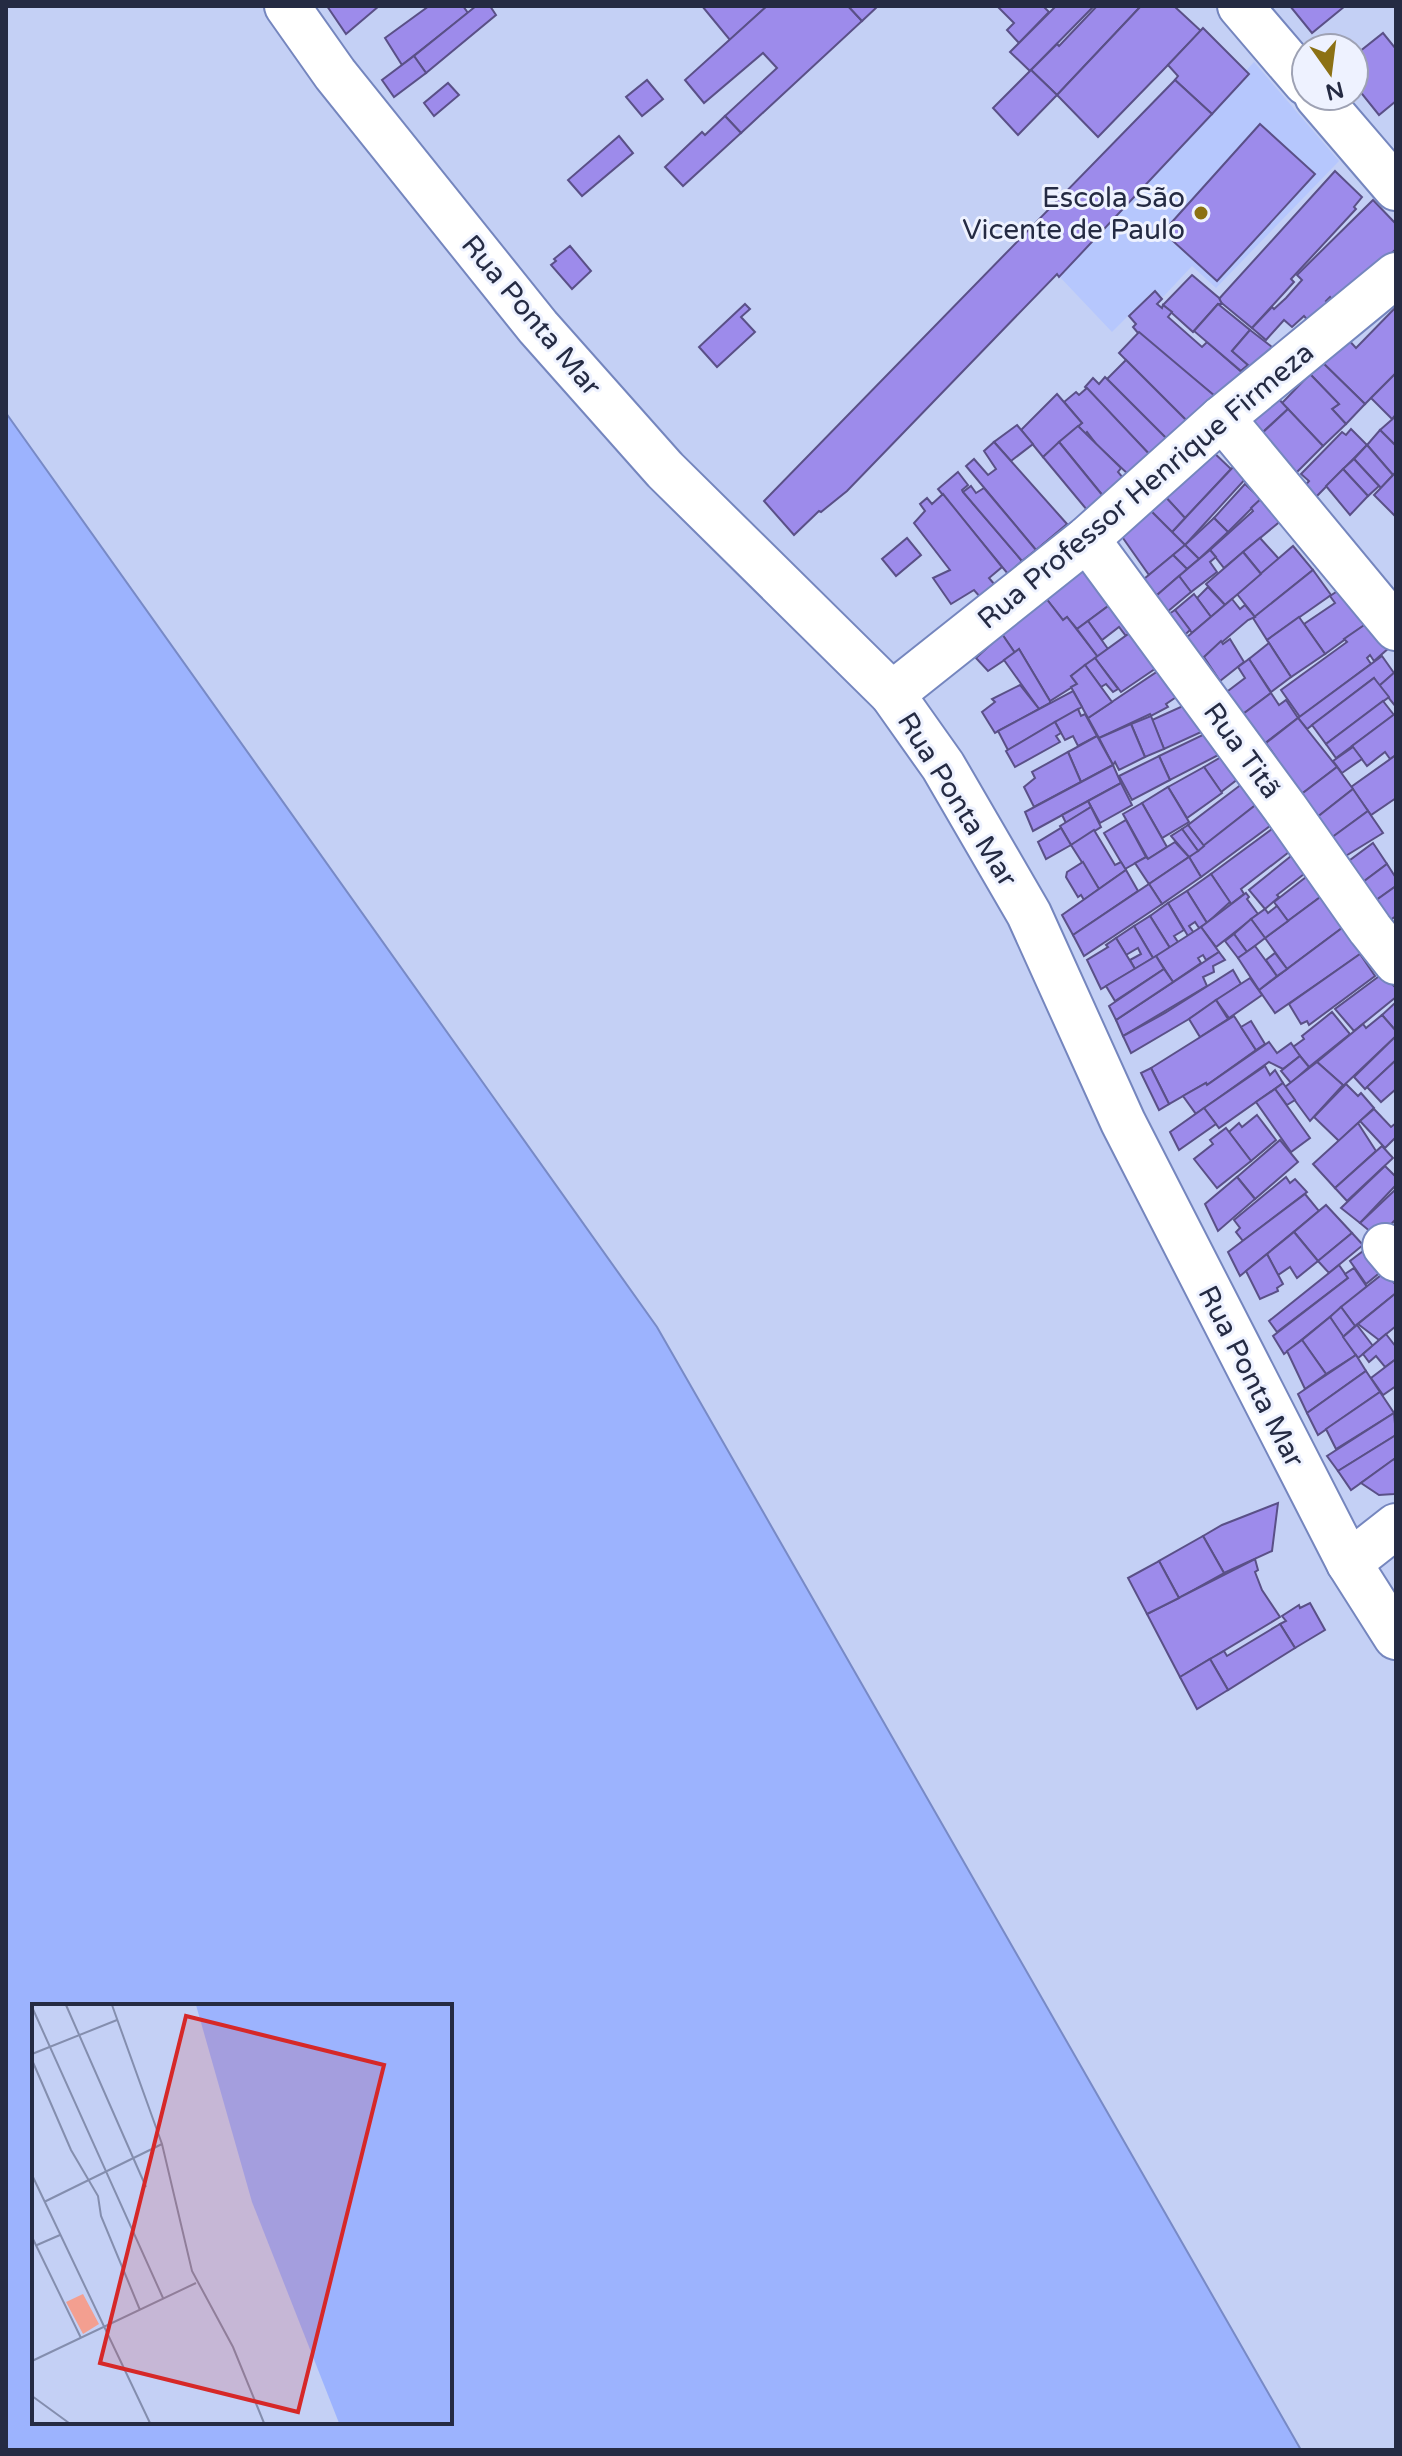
<svg xmlns="http://www.w3.org/2000/svg" width="1402" height="2456" font-family="'Varela Round',sans-serif">
<style>
.built{fill:#b6c7fd}
.water{fill:#9cb3fe;stroke:#788ac6;stroke-width:2;fill-rule:evenodd}
.building{fill:#9d8beb;stroke:#5a5087;stroke-width:2}
.lines{fill:none;stroke-linecap:round;stroke-linejoin:round}
.minor-casing{stroke:#7586be;stroke-width:48}
.minor{stroke:#fff;stroke-width:44}
.poi-dot{fill:#8c7114;stroke:#eef2ff;stroke-width:3}
.labels{text-anchor:middle;stroke-width:6;stroke-linejoin:round;paint-order:stroke}
.poi-label{font-size:28px;fill:#252b43;stroke:#eef2ff;text-anchor:end}
.street-label{font-size:28px;fill:#252b43;stroke:#eef2ff}
.inset-road{fill:none;stroke:#848eae;stroke-width:2}
.view{fill:#d62828;fill-opacity:0.15;stroke:#d62828;stroke-width:4}
.inset-edge{fill:none;stroke:#252b43;stroke-width:4}
</style>
<rect width="100%" height="100%" fill="#c4d0f5"/>
<!-- built -->
<path class="built" d="M1254 62 1339 161 1216 288 1192 266 1163 297 1153 291 1112 332 1058 275Z"/>
<!-- water -->
<path class="water" d="M6 413 657 1327 1301 2450H6ZM34 2006H450V2422H34Z"/>
<!-- building -->
<g class="building">
<path d="M327 6H379L346 34Z"/>
<path d="M429 6H463L468 13 402 65 385 38Z"/>
<path d="M476 6H490L496 15 426 73 414 56Z"/>
<path d="M702 6H767L730 40Z"/>
<path d="M767 6H848L862 21 741 133 725 116 777 68 763 53 704 103 685 80Z"/>
<path d="M848 6H878L862 21Z"/>
<path d="M997 6H1047L1045 8 1049 12 1019 43 1007 30 1014 23Z"/>
<path d="M1056 6H1094L1030 71 1010 52Z"/>
<path d="M1097 6H1141L1057 95 1031 70 1057 44 1059 46Z"/>
<path d="M1141 6H1174L1201 31 1098 137 1057 95Z"/>
<path d="M1290 6H1345L1312 33Z"/>
<path d="M1203 28 1249 74 1212 114 1175 80 1178 76 1168 65Z"/>
<path d="M1383 33 1396 49V101L1379 115 1354 84V56Z"/>
<path d="M414 56 426 73 394 97 382 80Z"/>
<path d="M1031 70 1057 95 1018 135 993 108Z"/>
<path d="M647 80 663 99 642 116 626 97Z"/>
<path d="M1175 80 1212 114 1059 277 1057 274 847 491 821 512 819 511 794 535 764 501Z"/>
<path d="M448 83 459 95 434 116 424 103Z"/>
<path d="M725 116 741 133 683 186 665 167 702 132 705 135Z"/>
<path d="M1260 124 1315 174 1217 281 1163 232Z"/>
<path d="M619 136 633 153 582 196 568 180Z"/>
<path d="M1335 171 1362 197 1354 207 1356 209 1291 279 1294 282 1252 328 1218 300Z"/>
<path d="M1373 200 1396 224V249L1337 305 1330 297 1326 301 1332 307 1312 325 1304 316 1292 327 1284 320 1266 340 1252 328 1272 307 1274 309 1286 298 1302 280 1297 275Z"/>
<path d="M570 246 591 271 572 289 551 265 556 261 554 259Z"/>
<path d="M1192 275 1219 298 1222 304H1218L1193 332 1163 305Z"/>
<path d="M1155 291 1162 299 1157 304 1162 308 1163 305 1172 312 1168 317 1202 347 1207 342 1245 375 1216 397 1138 333 1133 327 1136 324 1129 316Z"/>
<path d="M745 304 750 309 741 317 755 332 717 367 699 347Z"/>
<path d="M1218 304 1250 330 1232 351 1248 365 1241 371 1194 331Z"/>
<path d="M1396 307V373L1365 404 1322 362 1346 337 1356 348Z"/>
<path d="M1250 330 1272 347 1245 375 1241 371 1248 365 1232 351Z"/>
<path d="M1139 332 1216 397 1189 423 1119 353Z"/>
<path d="M1126 360 1189 423 1169 441 1107 379Z"/>
<path d="M1322 362 1365 404 1346 424 1332 409 1339 404 1310 374Z"/>
<path d="M1396 373V414L1392 419 1371 398Z"/>
<path d="M1310 374 1339 404 1332 409 1346 424 1323 446 1282 403Z"/>
<path d="M1105 377 1169 441 1152 457 1085 387 1093 378 1099 384Z"/>
<path d="M1087 388 1152 457 1130 476 1097 445 1087 432 1085 434 1078 426 1082 423 1064 402 1076 392 1079 395Z"/>
<path d="M1057 394 1082 423 1043 457 1021 430Z"/>
<path d="M1275 395 1288 409 1253 441 1243 425Z"/>
<path d="M1288 409 1323 446 1294 475 1258 437Z"/>
<path d="M1396 416V446L1380 430Z"/>
<path d="M1017 425 1033 444 1011 461 994 442Z"/>
<path d="M1078 426 1121 468 1118 472 1124 479 1103 496 1059 442Z"/>
<path d="M1351 429 1367 445 1314 499 1303 488 1309 481 1301 474 1342 432 1346 435Z"/>
<path d="M1380 430 1396 446V472L1393 475 1367 445Z"/>
<path d="M994 442 1067 524 1036 550 966 466 974 459 988 475 996 469 984 451Z"/>
<path d="M1059 442 1103 496 1087 510 1043 457Z"/>
<path d="M1367 445 1393 475 1381 488 1354 459Z"/>
<path d="M1210 449 1231 469 1185 518 1161 492Z"/>
<path d="M1354 459 1379 486 1368 496 1343 469Z"/>
<path d="M1236 464 1248 476 1185 545 1172 532Z"/>
<path d="M1343 469 1368 496 1350 515 1326 486Z"/>
<path d="M958 472 968 485 962 490 963 492 1022 561 1008 574 938 489Z"/>
<path d="M1396 472V513L1394 515 1374 495Z"/>
<path d="M1245 484 1261 499 1228 532 1214 518Z"/>
<path d="M971 486 976 493 984 488 1036 550 1022 561 963 492Z"/>
<path d="M1161 492 1185 518 1172 532 1146 506Z"/>
<path d="M943 494 1002 567 989 578 995 585 981 598 974 590 951 604 933 578 950 570 914 523 925 511 920 504 927 498 932 504Z"/>
<path d="M1264 496 1283 519 1224 568 1210 550 1253 511 1251 508Z"/>
<path d="M1146 506 1185 545 1149 575 1118 531Z"/>
<path d="M1214 518 1228 532 1199 559 1185 545Z"/>
<path d="M907 538 921 555 896 576 882 559Z"/>
<path d="M1260 538 1279 559 1261 574 1243 552Z"/>
<path d="M1185 545 1199 559 1187 569 1173 555Z"/>
<path d="M1293 546 1313 570 1255 617 1237 594Z"/>
<path d="M1210 550 1216 557 1210 562 1217 572 1191 592 1179 576Z"/>
<path d="M1243 552 1261 574 1225 605 1206 584Z"/>
<path d="M1093 554 1123 595 1077 629 1067 617 1063 620 1045 597Z"/>
<path d="M1173 555 1187 569 1156 596 1144 579Z"/>
<path d="M1313 570 1331 595 1267 640 1253 618Z"/>
<path d="M1179 576 1191 592 1167 612 1156 596Z"/>
<path d="M1208 587 1225 605 1211 617 1197 598Z"/>
<path d="M1339 590 1366 624 1325 654 1304 624 1335 603 1330 596Z"/>
<path d="M1194 594 1211 617 1192 633 1175 610Z"/>
<path d="M1123 595 1142 624 1126 636 1119 627 1102 640 1088 621Z"/>
<path d="M1045 597 1063 620 1067 617 1098 657 1071 676 1077 684 1050 701 1019 649 1015 653 1002 634Z"/>
<path d="M1232 599 1240 609 1245 605 1255 617 1248 620 1201 660 1186 638Z"/>
<path d="M1175 610 1190 630 1184 636 1169 614Z"/>
<path d="M1299 617 1325 654 1291 677 1267 640Z"/>
<path d="M1088 621 1108 649 1098 657 1077 629Z"/>
<path d="M1370 621 1390 647 1374 661 1370 655 1367 658 1371 664 1300 717 1281 690 1347 642 1344 639Z"/>
<path d="M1142 624 1168 660 1121 692 1095 658Z"/>
<path d="M1002 634 1015 653 988 671 976 658Z"/>
<path d="M1230 639 1244 662 1220 681 1204 657 1221 641 1223 644Z"/>
<path d="M1269 643 1291 677 1271 692 1249 659Z"/>
<path d="M1019 649 1050 701V703L1039 709 1004 660Z"/>
<path d="M1382 656 1394 673 1379 686 1374 678 1307 729 1298 718Z"/>
<path d="M1095 658 1118 689 1113 692 1106 684 1101 687 1085 665Z"/>
<path d="M1249 659 1271 693 1239 717 1224 694 1245 678 1238 667Z"/>
<path d="M1170 663 1188 689 1166 704 1168 707 1151 716 1150 714 1099 738 1088 718Z"/>
<path d="M1085 665 1112 702 1088 718 1071 687 1077 684 1071 676Z"/>
<path d="M1396 671V707L1379 686Z"/>
<path d="M1374 678 1389 697 1326 744 1312 725Z"/>
<path d="M1020 685 1039 709 995 733 982 712 995 702 992 699Z"/>
<path d="M1073 691 1082 707 1008 750 998 731Z"/>
<path d="M1271 693 1279 705 1286 700 1298 718 1260 747 1239 717Z"/>
<path d="M1196 700 1210 728 1164 749 1152 720Z"/>
<path d="M1383 701 1394 715 1336 758 1326 744Z"/>
<path d="M1078 709 1081 716 1085 714 1097 736 1078 746 1073 736 1065 740 1055 722Z"/>
<path d="M1396 713V755L1390 759 1385 752 1367 766 1352 746Z"/>
<path d="M1151 716 1164 749 1145 757 1131 724Z"/>
<path d="M1298 718 1337 767 1295 799 1271 763 1277 759 1266 743Z"/>
<path d="M1055 722 1061 733 1056 736 1060 742 1015 767 1006 751Z"/>
<path d="M1131 724 1145 757 1119 770 1115 762 1113 765 1099 738Z"/>
<path d="M1215 729 1226 751 1170 780 1159 756Z"/>
<path d="M1097 736 1113 765 1081 782 1068 752Z"/>
<path d="M1353 747 1362 759 1342 773 1333 761Z"/>
<path d="M1233 750 1247 772 1221 792 1204 767Z"/>
<path d="M1068 752 1081 782 1034 807 1024 787 1035 778 1032 772Z"/>
<path d="M1396 755V798L1371 815 1351 787Z"/>
<path d="M1159 756 1170 780 1132 800 1119 776Z"/>
<path d="M1113 765 1121 783 1033 831 1025 812Z"/>
<path d="M1204 767 1222 793 1187 818 1168 787Z"/>
<path d="M1337 767 1353 789 1311 822 1295 799Z"/>
<path d="M1251 777 1267 796 1204 846 1188 825Z"/>
<path d="M1121 783 1132 805 1100 823 1088 801Z"/>
<path d="M1168 787 1189 822 1162 838 1142 803Z"/>
<path d="M1353 789 1368 811 1325 843 1311 822Z"/>
<path d="M1267 796 1282 817 1201 877 1189 857Z"/>
<path d="M1088 801 1091 807 1066 823 1062 815Z"/>
<path d="M1142 803 1167 847 1148 859 1123 814Z"/>
<path d="M1091 807 1101 827 1071 845 1060 826Z"/>
<path d="M1368 811 1383 833 1344 857 1331 838Z"/>
<path d="M1126 820 1146 857 1125 869 1104 833Z"/>
<path d="M1188 825 1204 846 1198 851 1182 829Z"/>
<path d="M1276 826 1301 848 1291 856 1289 852 1241 889 1244 894 1231 904 1211 874Z"/>
<path d="M1061 828 1071 845 1046 859 1038 842Z"/>
<path d="M1182 829 1198 851 1189 857 1171 836Z"/>
<path d="M1094 830 1115 865 1121 862 1126 870 1099 889 1071 845Z"/>
<path d="M1175 842 1189 857 1149 884 1135 863 1146 857 1148 859Z"/>
<path d="M1373 843 1387 864 1355 888 1338 869Z"/>
<path d="M1301 848 1313 867 1277 895 1279 897 1265 909 1249 890Z"/>
<path d="M1189 857 1201 877 1162 904 1149 884Z"/>
<path d="M1083 862 1099 889 1084 900 1081 895 1078 897 1066 877 1067 872Z"/>
<path d="M1387 864 1396 878V886L1368 906 1355 888Z"/>
<path d="M1126 870 1138 891 1073 935 1062 915Z"/>
<path d="M1315 870 1327 892 1288 921 1274 902Z"/>
<path d="M1211 874 1230 902 1207 923 1187 891Z"/>
<path d="M1149 884 1162 904 1084 956 1073 935Z"/>
<path d="M1396 886V916L1376 930 1368 906Z"/>
<path d="M1187 891 1207 923 1199 928 1195 922 1189 926 1194 933 1188 936 1168 903Z"/>
<path d="M1327 892 1346 925 1287 969 1265 938Z"/>
<path d="M1246 893 1249 897 1247 899 1258 914 1216 947 1201 927Z"/>
<path d="M1168 903 1184 930 1174 936 1178 942 1170 948 1150 916Z"/>
<path d="M1277 906 1288 921 1265 938 1251 919 1265 909 1268 913Z"/>
<path d="M1150 916 1170 948 1153 958 1134 926Z"/>
<path d="M1251 919 1265 938 1247 952 1234 934Z"/>
<path d="M1346 925 1362 953 1275 1013 1259 990Z"/>
<path d="M1134 926 1153 958 1135 969 1130 960 1141 954 1138 948 1126 955 1116 938Z"/>
<path d="M1201 927 1219 952 1206 960 1203 955 1198 958 1201 963 1173 982 1156 956Z"/>
<path d="M1234 934 1247 952 1238 958 1225 941Z"/>
<path d="M1116 938 1135 969 1101 989 1087 960 1108 947 1106 945Z"/>
<path d="M1255 946 1277 976 1259 990 1238 958Z"/>
<path d="M1219 952 1225 960 1213 966 1214 972 1203 977 1207 986 1123 1036 1116 1020Z"/>
<path d="M1275 953 1287 969 1277 976 1266 960Z"/>
<path d="M1360 954 1375 976 1309 1025 1307 1021 1301 1024 1289 1004Z"/>
<path d="M1156 956 1164 969 1115 1001 1106 986Z"/>
<path d="M1164 969 1173 982 1116 1020 1109 1006Z"/>
<path d="M1233 970 1241 984 1189 1019 1131 1053 1123 1036 1165 1013Z"/>
<path d="M1382 974 1396 988V997L1354 1031 1335 1009Z"/>
<path d="M1250 978 1262 995 1229 1018 1216 1000Z"/>
<path d="M1216 1000 1228 1019 1200 1037 1189 1019Z"/>
<path d="M1396 1002V1031L1382 1015Z"/>
<path d="M1332 1012 1350 1034 1309 1067 1293 1047 1304 1039 1302 1036Z"/>
<path d="M1382 1015 1396 1031V1036L1321 1107 1343 1085 1317 1062 1363 1024 1366 1028Z"/>
<path d="M1234 1016 1256 1050 1207 1085 1206 1083 1169 1104 1151 1068Z"/>
<path d="M1251 1021 1265 1044 1256 1050 1241 1027Z"/>
<path d="M1396 1036V1060L1365 1089 1354 1077Z"/>
<path d="M1269 1042 1277 1053 1291 1043 1300 1056 1283 1069 1269 1062 1196 1114 1183 1096 1206 1083 1207 1085Z"/>
<path d="M1300 1056 1309 1067 1291 1083 1281 1071Z"/>
<path d="M1396 1060V1089L1381 1102 1367 1087Z"/>
<path d="M1317 1062 1343 1085 1310 1121 1285 1087Z"/>
<path d="M1265 1066 1270 1075 1275 1070 1283 1083 1219 1128 1204 1108Z"/>
<path d="M1151 1068 1169 1104 1159 1110 1141 1073Z"/>
<path d="M1283 1083 1295 1100 1287 1105 1275 1089Z"/>
<path d="M1346 1084 1358 1096 1361 1093 1374 1108 1339 1141 1314 1117Z"/>
<path d="M1275 1089 1310 1138 1291 1152 1256 1102Z"/>
<path d="M1204 1108 1216 1124 1179 1150 1170 1132Z"/>
<path d="M1374 1109 1391 1127 1396 1123V1137L1385 1148 1360 1121Z"/>
<path d="M1257 1115 1276 1140 1251 1161 1229 1132 1239 1123 1242 1127Z"/>
<path d="M1358 1123 1376 1151 1335 1188 1313 1164Z"/>
<path d="M1226 1128 1251 1161 1217 1188 1194 1159 1213 1144 1210 1140Z"/>
<path d="M1280 1140 1298 1162 1255 1199 1237 1177Z"/>
<path d="M1382 1146 1393 1158 1347 1201 1335 1188Z"/>
<path d="M1385 1166 1396 1177V1185L1360 1223 1341 1208Z"/>
<path d="M1237 1177 1255 1199 1218 1231 1205 1204Z"/>
<path d="M1286 1177 1290 1183 1295 1179 1307 1192 1243 1241 1236 1232 1240 1228 1234 1220Z"/>
<path d="M1396 1189V1219L1378 1238 1360 1223Z"/>
<path d="M1305 1194 1319 1211 1240 1276 1228 1252Z"/>
<path d="M1326 1205 1352 1233 1318 1261 1294 1232Z"/>
<path d="M1294 1232 1318 1261 1297 1278 1290 1267 1278 1275 1267 1254Z"/>
<path d="M1352 1233 1363 1245 1329 1273 1318 1261Z"/>
<path d="M1371 1245 1388 1266 1366 1284 1350 1261Z"/>
<path d="M1267 1254 1283 1284 1277 1288 1278 1291 1260 1299 1246 1271Z"/>
<path d="M1339 1265 1348 1278 1277 1332 1269 1321Z"/>
<path d="M1354 1268 1367 1287 1284 1354 1273 1336 1348 1278 1345 1274Z"/>
<path d="M1385 1272 1396 1285V1293L1355 1326 1341 1307Z"/>
<path d="M1396 1293V1326L1379 1340 1358 1324Z"/>
<path d="M1341 1307 1355 1326 1343 1337 1330 1317Z"/>
<path d="M1330 1317 1356 1355 1326 1374 1302 1340Z"/>
<path d="M1357 1325 1373 1346 1358 1358 1343 1337Z"/>
<path d="M1386 1334 1396 1347V1359L1385 1367 1376 1356 1369 1362 1363 1354Z"/>
<path d="M1302 1340 1326 1374 1305 1389 1287 1351Z"/>
<path d="M1356 1355 1366 1371 1307 1413 1298 1394Z"/>
<path d="M1396 1359V1386L1383 1395 1371 1378Z"/>
<path d="M1366 1371 1380 1392 1318 1435 1307 1413Z"/>
<path d="M1380 1392 1394 1413 1336 1449 1326 1429Z"/>
<path d="M1394 1413 1396 1435 1338 1471 1327 1456Z"/>
<path d="M1396 1435V1458L1351 1490 1338 1471Z"/>
<path d="M1394 1459 1396 1463V1493L1394 1494 1379 1495 1361 1483Z"/>
<path d="M1278 1503 1272 1551 1224 1573 1203 1536 1222 1525Z"/>
<path d="M1203 1536 1224 1573 1179 1598 1159 1561Z"/>
<path d="M1255 1559 1258 1570 1255 1572 1262 1590 1280 1617 1180 1677 1147 1614Z"/>
<path d="M1159 1561 1179 1598 1147 1614 1128 1578Z"/>
<path d="M1310 1603 1325 1630 1295 1648 1280 1624 1286 1621 1282 1616 1299 1605 1300 1608Z"/>
<path d="M1280 1624 1295 1648 1228 1690 1210 1659 1224 1651 1227 1656Z"/>
<path d="M1210 1659 1228 1690 1197 1709 1180 1677Z"/>
</g>
<g class="lines">
<!-- minor casing -->
<g class="minor-casing">
<g id="minor">
<path d="M287 6 335 74 538 327 665 470 892 694 943 766 1029 914 1123 1122 1349 1563 1396 1637"/>
<path d="M1240 6 1306 83"/>
<path d="M1317 96 1396 188"/>
<path d="M1222 418 1396 628"/>
<path d="M1087 539 1285 808 1370 929 1396 962"/>
<path d="M892 694 1087 539 1222 418 1396 275"/>
<path d="M1385 1246 1396 1259"/>
<path d="M1349 1563 1396 1526"/>
</g>
</g>
<!-- minor -->
<use href="#minor" class="minor"/>
</g>
<!-- markers -->
<circle class="poi-dot" cx="1201" cy="213" r="8"/>
<g class="labels">
<!-- poi labels -->
<g class="poi-label">
<text x="1185" y="207">Escola São<tspan x="1185" dy="32">Vicente de Paulo</tspan></text>
</g>
<!-- street labels -->
<g class="street-label">
<text transform="translate(532 315) rotate(50)" y="10">Rua Ponta Mar</text>
<text transform="translate(1145 485) rotate(-40)" y="10">Rua Professor Henrique Firmeza</text>
<text transform="translate(1243 750) rotate(54)" y="10">Rua Titã</text>
<text transform="translate(958 799) rotate(58)" y="10">Rua Ponta Mar</text>
<text transform="translate(1252 1376) rotate(63)" y="10">Rua Ponta Mar</text>
</g>
</g>
<!-- overview -->
<g transform="translate(32 2004)">
<rect width="420" height="420" fill="#c4d0f5"/>
<path d="M51 290 67 320 51 330 34 298Z" fill="#f39f90"/>
<path d="M164 1H420V419H307L220 198Z" fill="#9cb3fe"/>
<path class="inset-road" d="M34 1 114 183M80 1 130 140 160 267 201 343 232 419M0 3 131 294M0 50 85 16M0 56 39 146 66 192 69 212 108 306M0 171 118 419M12 198 130 140M0 233 49 334M5 241 28 231M0 357 164 279M0 392 37 419"/>
<path class="view" d="M154 12 352 61 266 408 68 359Z"/>
<rect width="420" height="420" class="inset-edge"/>
</g>
<!-- border -->
<rect width="1402" height="2456" fill="none" stroke="#252b43" stroke-width="16"/>
<!-- north arrow -->
<g transform="translate(1330 72) rotate(166)"><circle r="38" fill="#eef2ff" stroke="#9ea2b4" stroke-width="2"/>
<path d="M0-6L14 30L0 20L-14 30Z" fill="#8c7114"/>
<text y="-12" font-size="22" font-weight="bold" text-anchor="middle" fill="#252b43">N</text>
</g>
</svg>
